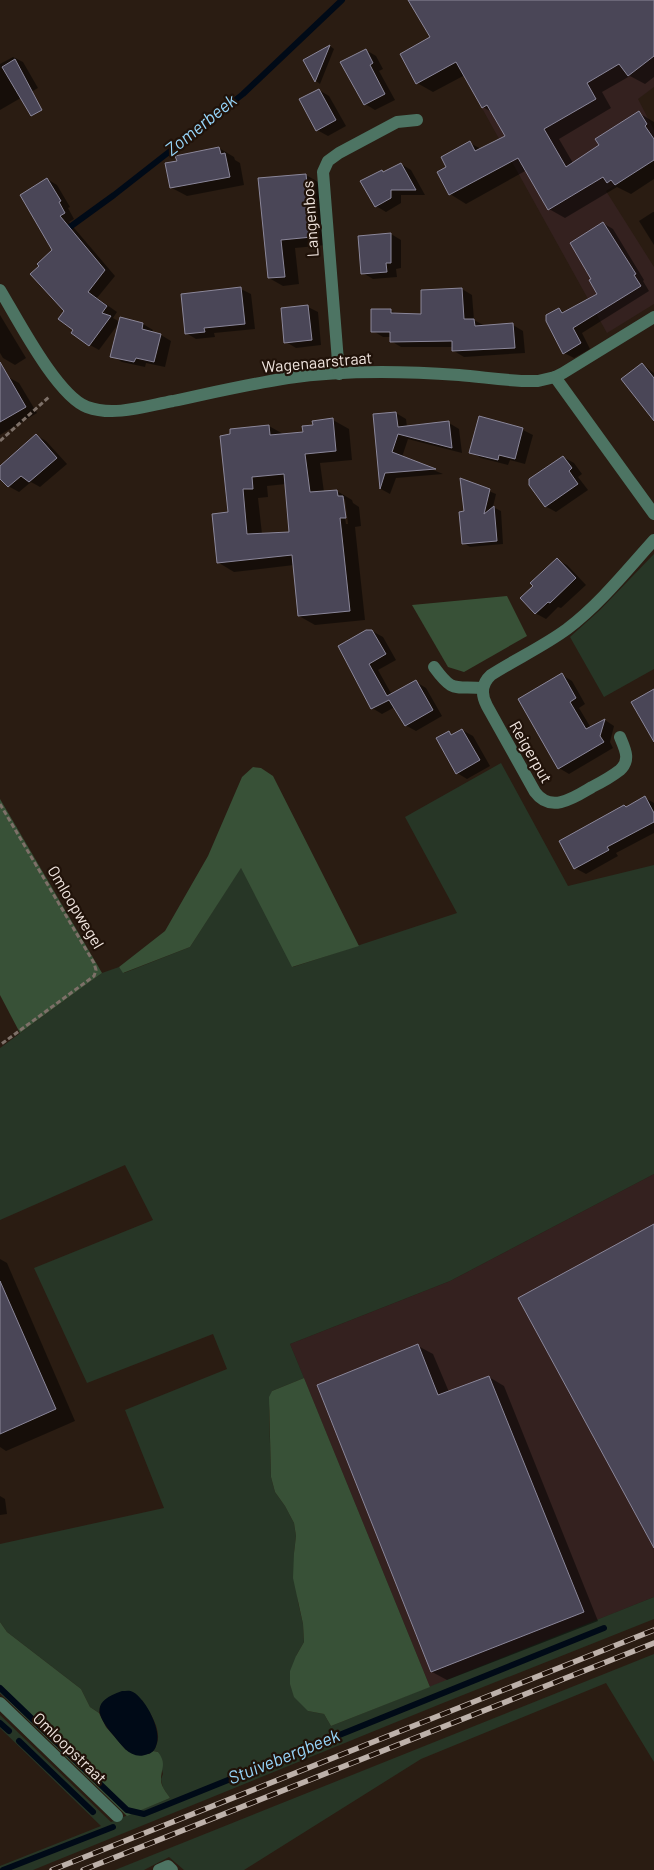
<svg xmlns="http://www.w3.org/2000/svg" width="654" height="1870" font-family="Barlow,sans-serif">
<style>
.industrial{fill:#34211f}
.green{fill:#273626}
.forest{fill:#385137}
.water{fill:#000a17}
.shadow{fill:#0007;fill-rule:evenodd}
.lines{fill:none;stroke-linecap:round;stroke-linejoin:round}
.stream{stroke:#000a17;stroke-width:6}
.building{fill:#4a4657;stroke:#8b879a;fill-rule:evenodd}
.path{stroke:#7d7068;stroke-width:3;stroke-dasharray:5 2.5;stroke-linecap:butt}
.minor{stroke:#4d7463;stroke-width:12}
.rail-casing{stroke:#bdb1aa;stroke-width:5.5}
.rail{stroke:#201209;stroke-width:4;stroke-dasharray:11;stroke-linecap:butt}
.labels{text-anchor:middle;stroke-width:4.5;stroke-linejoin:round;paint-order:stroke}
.street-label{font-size:16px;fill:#f1e6e0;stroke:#201209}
.water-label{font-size:18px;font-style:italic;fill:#96d5fa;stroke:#201209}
</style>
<rect width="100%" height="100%" fill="#2a1c12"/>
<!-- industrial -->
<g class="industrial">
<path d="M422 0H654V87L638 99 654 130V160L606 191 654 267V304L607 333Z"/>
<path d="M654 1174V1597L430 1687 290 1344 450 1281Z"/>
</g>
<!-- green -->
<g class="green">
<path d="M654 554V669L604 697 570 637 600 610Z"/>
<path d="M501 763 568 886 654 865V1174L450 1281 290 1344 304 1378 272 1391 269 1410 271 1477 275 1492 285 1506 294 1523 296 1536 294 1553 298 1602 303 1624 304 1642 296 1656 308 1711 324 1714 331 1726 654 1597V1619L438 1705 33 1870H0V1866L101 1826 0 1728V1715L111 1822 170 1798 163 1788 161 1779 163 1774 158 1752 153 1751C166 1734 151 1715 142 1700L100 1707 99 1713 90 1707 81 1689 7 1632 0 1622V1544L164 1508 125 1410 227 1369 213 1334 87 1383 34 1268 153 1220 125 1165 0 1220V1048L102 973 119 967 124 973 190 947 241 867 293 967 457 913 405 817Z"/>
<path d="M654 1654V1762L606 1683 421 1759 244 1870H184L169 1857 144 1870H115Z"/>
</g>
<!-- forest -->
<g class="forest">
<path d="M507 596 527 636 464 672 448 667 412 605Z"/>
<path d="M253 767 261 768 273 776 359 946 292 967 241 868 190 947 123 973 119 967 165 931 208 856 242 777Z"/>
<path d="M0 799 102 973 20 1033 0 995Z"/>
<path d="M304 1378 430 1687 331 1726 324 1714 308 1711 294 1697 290 1684V1671L296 1656 304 1642 303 1624 293 1578 294 1553 296 1536 294 1523 285 1506 275 1492 271 1477 269 1397 272 1391Z"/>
<path d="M0 1622 7 1632 81 1689 90 1707 99 1713 106 1727 126 1750 149 1754 153 1751 158 1752C167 1764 161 1768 161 1780 161 1787 167 1793 170 1798L127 1816 0 1693Z"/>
</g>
<!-- water -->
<path class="water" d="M122 1691C126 1691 130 1690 133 1692 146 1699 163 1732 156 1746 155 1750 152 1753 148 1754 132 1761 122 1746 114 1736 95 1714 92 1701 122 1691Z"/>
<!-- shadow -->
<g class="shadow">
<path d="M420 0H654V77L645 84 630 76 602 92 611 108 559 139 573 163 601 145 639 113 654 122V179L631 194 617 187 565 218 549 209 527 170 466 204 450 194 470 143 481 149 507 136 493 113 483 107 465 75 433 92 417 83 432 38Z"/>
<path d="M330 46 334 49 320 84 316 81 305 60Z"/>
<path d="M366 50 376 56 383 69 379 71 395 100 375 110 365 104Z"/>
<path d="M13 57 23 62 38 88 0 110V64Z"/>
<path d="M319 90 329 96 346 126 328 136 317 130Z"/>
<path d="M219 148 234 157 235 160 240 163 244 185 187 196 172 188 178 162Z"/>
<path d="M401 164 411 170 425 195H401V203L386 212 376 206 384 173Z"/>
<path d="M306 175 320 183 326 245 295 248 299 284 283 286 269 278 260 179Z"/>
<path d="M47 179 57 185 70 207 68 208 74 219 69 222 115 276 97 298 117 312 113 318 120 322V319L143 324 153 330 152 333 161 335 171 341 165 367 146 363 145 367 122 362 112 356 119 323 99 350 90 345 75 330 65 311 54 250Z"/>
<path d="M653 212H654V245L639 221Z"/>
<path d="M603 223 613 229 644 280 643 281 649 291 582 333 590 349 574 358 564 353 559 309 565 313 599 294Z"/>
<path d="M391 234 401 240V268L396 269 397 277 373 279 363 273Z"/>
<path d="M241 289 251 294 255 329 214 333 215 337 196 339 186 333Z"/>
<path d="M462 289 472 295 474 320 485 326 513 325 523 331 525 353 464 357 454 351 453 347H401L391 341V337H383L373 331 390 310 398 315H423Z"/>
<path d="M308 307 318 312 321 345 296 348 286 342Z"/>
<path d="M0 315 26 358 15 365 3 358 0 353Z"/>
<path d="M642 364 654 373V419Z"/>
<path d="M8 377 19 383 37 413 0 435V381Z"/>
<path d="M396 413 406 419 407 427 449 423 459 429 462 453 408 439 402 457 443 474 396 478 390 494 381 489 375 416Z"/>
<path d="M480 417 523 430 533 435 525 464 510 460 508 465 481 458 471 452Z"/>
<path d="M333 420 349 429 352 460 320 463 324 492 337 491 352 500 353 503 359 507 361 526 355 527 365 620 315 625 299 616 294 565 234 572 219 563 230 513 231 430 269 426 285 435 304 433 314 426ZM286 484 291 533 262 534 258 498 268 497 267 486ZM342 499H345L348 524H346Z"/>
<path d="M36 435 46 441 67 464 40 487 31 482 19 492 8 486 0 477V467Z"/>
<path d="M563 457 574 463 582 474 578 477 588 490 556 512 545 506Z"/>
<path d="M462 480 496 494 493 507 501 511 503 544 470 547 464 543 465 513Z"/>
<path d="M557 560 567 565 586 585 561 608 558 607 546 619 535 613 534 586Z"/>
<path d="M372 631 383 637 396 660 378 670 392 695 416 682 426 688 442 716 416 731 405 725 395 707 382 714 372 708 339 646Z"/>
<path d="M562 675 572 681 585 704 579 708 591 728 605 720 614 726 610 742 613 748 569 774 559 768Z"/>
<path d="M462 730 473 736 490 766 467 779 457 773 449 733 453 735Z"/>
<path d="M645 798 654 803V833L616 853 618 856 586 874 575 868 627 808Z"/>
<path d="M0 1259 7 1263 75 1421 6 1451 0 1447Z"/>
<path d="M418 1346 433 1354 449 1392 489 1377 504 1386 598 1621 447 1680 432 1672 318 1386Z"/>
<path d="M0 1496 5 1499 7 1514 0 1515Z"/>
</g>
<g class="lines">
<!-- stream -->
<g class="stream">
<path d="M63 232 114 195 243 94 342 0"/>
<path d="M0 1688 127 1810 144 1814 604 1628"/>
<path d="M0 1723 9 1731"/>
<path d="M19 1741 93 1812"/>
<path d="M3 1870 113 1827"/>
</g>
</g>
<!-- building -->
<g class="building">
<path d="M408 0H654V56L628 76 619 64 587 83 596 99 544 129 566 167 599 145 595 139 639 111 647 124 645 126 654 139V160L615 185 611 180 607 183 603 177 548 210 518 158 449 195 437 172 446 167 441 157 470 141 475 151 505 136 487 105 482 108 456 62 416 84 400 54 430 37Z"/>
<path d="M330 45 315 82 303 60Z"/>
<path d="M366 49 373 63 370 65 385 94 364 105 340 62Z"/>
<path d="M15 59 42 110 31 116 2 67Z"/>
<path d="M319 89 336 120 316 131 299 99Z"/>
<path d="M219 147 221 154 225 153 230 177 170 188 165 163 177 161 175 156Z"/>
<path d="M401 163 416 190H391V198L375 207 360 181 382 170 383 172Z"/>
<path d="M306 174 312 237 281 240 285 277 268 278 258 178Z"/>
<path d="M47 178 61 201 59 202 65 213 60 216 105 270 88 292 107 306 102 313 111 316 89 346 71 333 73 330 58 319 64 311 30 274 39 266 37 264 52 250 20 195Z"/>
<path d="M603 222 636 274 634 275 641 286 573 328 581 343 563 354 546 321V315L559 308 562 313 597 294 589 280 591 279 570 243Z"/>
<path d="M391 233V263H386L387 272 361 274 358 236Z"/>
<path d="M241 287 245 324 204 328 205 332 185 334 181 294Z"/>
<path d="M462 288 464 319H474L475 326 513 323 515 348 452 351V341L390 342V332H371V309H391V313L421 314V290Z"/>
<path d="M308 305 312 340 284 343 281 308Z"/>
<path d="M120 317 143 323 142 329 161 334 154 362 136 358 134 362 110 357Z"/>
<path d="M0 362 26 407 0 422Z"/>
<path d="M642 363 654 378V421L621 379Z"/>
<path d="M396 412 398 427 449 421 452 448 398 434 392 452 436 469 385 473 380 489 373 414Z"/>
<path d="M479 416 523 428 515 459 499 455 498 460 469 453Z"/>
<path d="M333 418 336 451 305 454 310 492 337 490 338 496H343L346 518H340L350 611 298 616 292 555 217 563 212 514 228 512 220 436 230 434V429L269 425 270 435 303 432 302 426 313 425 312 421ZM284 474 289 532 247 534 243 489H253L252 477Z"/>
<path d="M36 434 57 458 29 482 21 476 8 487 0 479V466Z"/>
<path d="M563 456 572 468 569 471 578 484 545 507 529 485V479Z"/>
<path d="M460 478 490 489 484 514 494 506 497 541 462 544 459 512 464 511Z"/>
<path d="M557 558 576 578 550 603 548 602 535 614 520 598 533 586 530 583Z"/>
<path d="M366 630H372L386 654 369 664 387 696 416 680 433 710 405 726 389 700 371 709 338 646Z"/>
<path d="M562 673 576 698 570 702 586 729 605 719 600 736 604 742 558 769 518 699Z"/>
<path d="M654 689V742L631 702Z"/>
<path d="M462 729 480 760 456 774 436 738 449 731 451 735Z"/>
<path d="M645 796 654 813V822L607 847 609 850 574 869 559 841 624 805 626 807Z"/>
<path d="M654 1224V1548L518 1298Z"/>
<path d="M0 1281 56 1409 0 1434Z"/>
<path d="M418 1344 438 1395 489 1376 584 1612 431 1672 317 1385Z"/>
</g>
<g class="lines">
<!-- path -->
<g class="path">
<path d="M0 441 50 396"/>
<path d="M0 804 94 963 96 970 94 976 0 1045"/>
</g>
<!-- minor -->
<g class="minor">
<path d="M0 290C17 318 57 396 87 407 114 417 146 406 173 401 211 393 250 384 288 378 344 370 403 371 459 375 485 377 512 382 538 381L555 377 563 373 654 317"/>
<path d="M339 374 323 172 328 161 339 153 397 122 417 120"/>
<path d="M555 377 654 514"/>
<path d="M434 667C453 693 453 686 483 688"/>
<path d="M620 737C625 749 631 760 620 770 611 777 602 782 592 787 575 797 551 814 535 792L487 706C481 695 481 684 491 675 516 659 544 646 567 629 600 604 627 570 654 540"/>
<path d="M0 1703 117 1816"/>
<path d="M159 1870 168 1866 172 1870"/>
</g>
<!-- rail casing -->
<g class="rail-casing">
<g id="rail">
<path d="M52 1870 654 1630"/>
<path d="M83 1870 654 1643"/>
</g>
</g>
<!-- rail -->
<use href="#rail" class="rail"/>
</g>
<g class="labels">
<!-- street labels -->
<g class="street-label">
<text transform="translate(310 219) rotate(-94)" y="6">Langenbos</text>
<text transform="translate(317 362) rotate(-5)" y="6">Wagenaarstraat</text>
<text transform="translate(531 752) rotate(60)" y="6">Reigerput</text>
<text transform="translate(76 907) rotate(59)" y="6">Omloopwegel</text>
<text transform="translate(70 1748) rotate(44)" y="6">Omloopstraat</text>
</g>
<!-- water labels -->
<g class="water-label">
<text transform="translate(201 125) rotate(-39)" y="6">Zomerbeek</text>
<text transform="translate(284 1757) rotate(-22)" y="6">Stuivebergbeek</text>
</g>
</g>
</svg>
